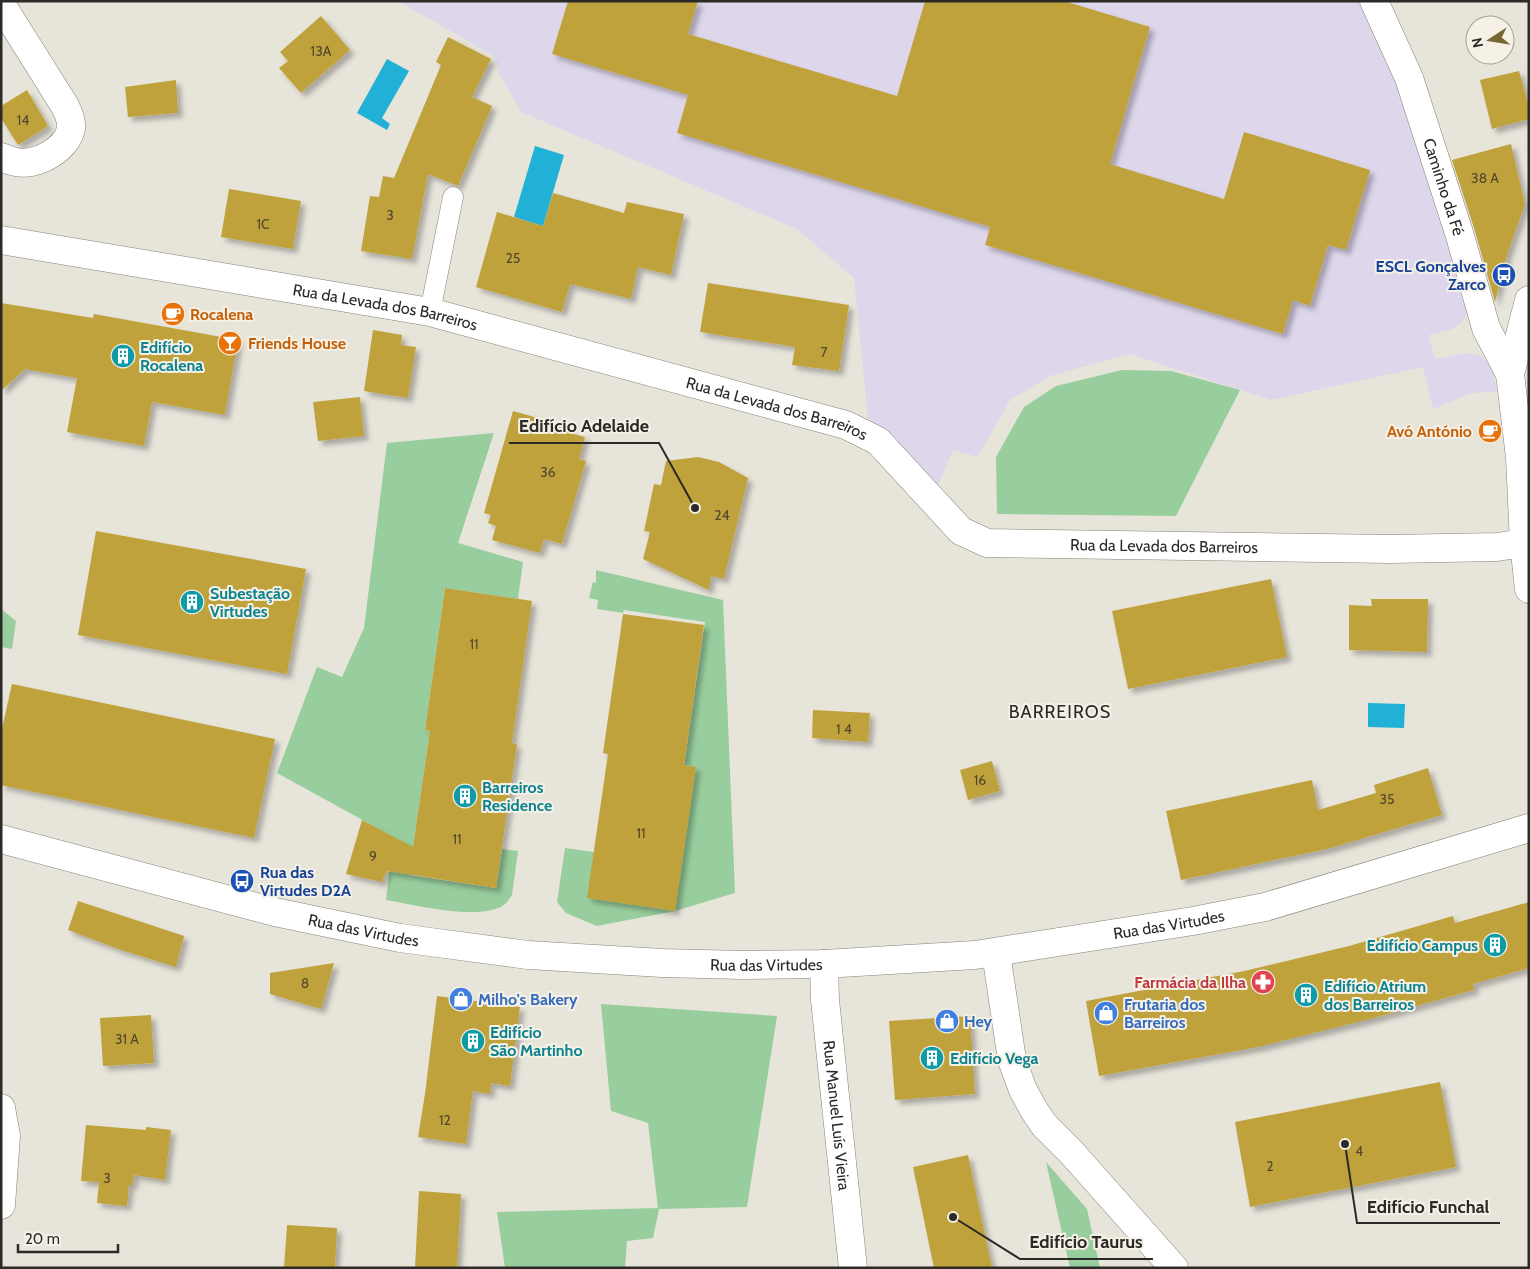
<svg xmlns="http://www.w3.org/2000/svg" width="1530" height="1269" font-family="Cabin,sans-serif">
<style>
.education{fill:#ded6eb}
.green{fill:#98ce9d}
.water{fill:#22b1d6}
.building{fill:#c0a23d;filter:url(#shadow)}
.lines{fill:none;stroke-linecap:round;stroke-linejoin:round}
.service-casing{stroke:#858278;stroke-width:21}
.minor-casing{stroke:#858278;stroke-width:29}
.tertiary-casing{stroke:#858278;stroke-width:29}
.secondary-casing{stroke:#858278;stroke-width:29}
.service{stroke:#fff;stroke-width:20}
.minor{stroke:#fff;stroke-width:28}
.tertiary{stroke:#fff;stroke-width:28}
.secondary{stroke:#fff;stroke-width:28}
.labels{text-anchor:middle;stroke-width:4;stroke-linejoin:round;paint-order:stroke}
.number-label{font-size:14px;fill:#50482c}
.street-label{font-size:16px;fill:#2b2a26;stroke:#f5f1e7}
.transit-label{font-size:16px;font-weight:bold;fill:#164399;stroke:#f5f1e7;text-anchor:end}
.food-label{font-size:16px;font-weight:bold;fill:#c56008;stroke:#f5f1e7;text-anchor:start}
.culture-label{font-size:16px;font-weight:bold;fill:#0d838f;stroke:#f5f1e7;text-anchor:start}
.health-label{font-size:16px;font-weight:bold;fill:#be3a42;stroke:#f5f1e7;text-anchor:end}
.shop-label{font-size:16px;font-weight:bold;fill:#366cbe;stroke:#f5f1e7;text-anchor:start}
.neighbourhood-label{font-size:18px;letter-spacing:1px;fill:#2b2a26;stroke:#f5f1e7}
.leader{fill:none;stroke:#2b2a26;stroke-width:2}
.callout-dot{fill:#2b2a26;stroke:#f5f1e7;stroke-width:2}
.callout-label{font-size:18px;text-anchor:middle;font-weight:bold;fill:#2b2a26;stroke:#f5f1e7;stroke-width:4;stroke-linejoin:round;paint-order:stroke}
</style>
<defs>
<filter id="shadow"><feDropShadow dx="4.5" dy="4.5" stdDeviation="2.5" flood-color="#0004"/></filter>
</defs>
<rect width="100%" height="100%" fill="#e7e4da"/>
<!-- education -->
<path class="education" d="M398 1H1361L1387 49 1465 301 1467 313 1462 322 1452 329 1429 335 1435 359 1464 353 1482 356 1493 372 1497 391 1472 393 1433 409 1423 367 1271 400 1130 354 1050 376 1010 400 978 457 953 450 938 485 927 479 869 428 854 278 797 229 521 112 499 73 494 56Z"/>
<!-- green -->
<g class="green">
<path d="M1122 370 1171 371 1240 390 1176 516 997 514 996 457 1024 407 1056 386Z"/>
<path d="M494 433 458 543 523 562 518 599 445 588 425 730 430 731 409 875 496 888 502 849 518 851 512 895C508 901 505 906 498 908 469 919 417 905 386 900L389 872H390L399 840 277 773 317 667 342 677 364 628 387 443Z"/>
<path d="M596 570 723 600 735 893 675 911 597 926 566 913 557 902 565 848 594 852 696 767 684 765 705 622 624 610 623 613 597 609 598 600 589 598 593 582 596 583Z"/>
<path d="M1 609 16 621 12 649 1 647Z"/>
<path d="M601 1004 777 1016 747 1207 659 1209 653 1238 627 1241 625 1268H505L497 1212 658 1208 648 1123 611 1111Z"/>
<path d="M1046 1162 1087 1209 1100 1268H1070Z"/>
</g>
<!-- water -->
<g class="water">
<path d="M387 59 409 71 382 118 390 124 387 130 357 113Z"/>
<path d="M535 146 564 155 543 226 514 217Z"/>
<path d="M1368 703 1405 704 1404 728 1368 727Z"/>
</g>
<!-- building -->
<g class="building">
<path d="M568 1H698L688 34 897 96 925 1H1064L1150 27 1110 164 1224 199 1244 132 1370 170 1346 250 1328 245 1310 306 1293 300 1283 334 985 245 990 227 677 133 688 95 552 54Z"/>
<path d="M321 16 350 50 301 93 279 68 288 61 280 52Z"/>
<path d="M448 37 491 59 472 97 492 106 458 186 428 174 412 259 361 251 370 196 379 197 383 176 394 178 441 65 436 62Z"/>
<path d="M1519 71 1529 107V119L1492 129 1480 80Z"/>
<path d="M176 80 178 113 128 117 125 87Z"/>
<path d="M27 90 48 126 18 145 1 118V106Z"/>
<path d="M1511 144 1525 204 1507 255 1495 302 1475 231 1452 160Z"/>
<path d="M229 189 301 201 293 249 221 237Z"/>
<path d="M553 193 624 213 627 202 684 214 671 275 638 267 631 299 570 284 562 312 476 287 497 212 543 226Z"/>
<path d="M708 283 849 305 839 371 792 365 795 347 700 332Z"/>
<path d="M1 303 93 318 94 314 238 340 225 415 152 402 144 446 67 432 77 378 25 369 1 391Z"/>
<path d="M373 330 402 335 401 345 416 347 408 398 364 391Z"/>
<path d="M360 397 364 436 318 441 313 402Z"/>
<path d="M513 411 570 427 569 433 585 437 579 459 586 461 562 544 544 539 540 553 492 540 496 526 488 523 491 515 484 513Z"/>
<path d="M698 457 719 462 748 478 724 579 711 576 709 590 643 559 650 532 644 531 654 484 661 485 666 461Z"/>
<path d="M96 531 306 569 287 674 78 635Z"/>
<path d="M1271 579 1287 657 1128 689 1112 611Z"/>
<path d="M445 588 532 601 512 743 517 744 496 888 387 871 382 882 346 874 362 820 413 847 430 731 425 730Z"/>
<path d="M1371 599H1428L1427 652 1349 650V605L1372 606Z"/>
<path d="M623 614 704 625 684 765 696 767 675 911 587 898 608 754 603 753Z"/>
<path d="M12 684 275 739 254 838 1 785V733Z"/>
<path d="M813 710 870 713 868 742 812 738Z"/>
<path d="M992 761 1000 791 968 800 960 770Z"/>
<path d="M1428 768 1442 815 1327 849 1181 880 1166 811 1312 780 1318 810 1376 793 1374 785Z"/>
<path d="M78 901 184 936 176 967 121 950 68 930Z"/>
<path d="M1529 902V968L1473 984 1474 990 1370 1019 1258 1047 1099 1076 1086 1001 1244 971 1349 946 1453 916 1455 923Z"/>
<path d="M334 963 321 1009 270 994V973Z"/>
<path d="M437 996 520 1007 510 1086 491 1083 490 1094 473 1091 466 1144 418 1137 425 1094Z"/>
<path d="M151 1015 154 1063 103 1066 100 1018Z"/>
<path d="M970 1016 975 1094 895 1100 889 1021Z"/>
<path d="M1440 1082 1456 1167 1250 1207 1235 1122Z"/>
<path d="M86 1125 146 1130V1127L171 1130 165 1180 134 1175 133 1185H129L127 1206 97 1203 99 1182 81 1181Z"/>
<path d="M968 1155 992 1268H934L913 1167Z"/>
<path d="M419 1191 461 1194 457 1268H415Z"/>
<path d="M287 1225 337 1228 335 1268H284Z"/>
</g>
<g class="lines">
<!-- service casing -->
<g class="service-casing">
<path id="service" d="M430 312 453 197"/>
</g>
<!-- minor casing -->
<g class="minor-casing">
<g id="minor">
<path id="s1" d="M1374 1 1409 78 1460 236 1486 328 1510 374"/>
<path d="M1 4 65 106C68 113 72 120 71 128 68 149 35 167 16 162 11 161 6 159 1 157"/>
<path id="s2" d="M1 240 430 312 846 425 878 441 961 531 987 543 1391 549 1497 547 1524 543"/>
<path d="M996 953 1012 1060 1023 1090 1034 1110 1044 1125 1072 1153 1174 1268"/>
<path id="s3" d="M824 964 825 1000 853 1268"/>
<path d="M1 1108 6 1136 1 1205"/>
</g>
</g>
<!-- tertiary casing -->
<g class="tertiary-casing">
<g id="tertiary">
<path id="s4" d="M1 839 275 912 400 938 528 955 662 963 743 965 824 964 975 955 1193 921 1265 907 1529 828"/>
</g>
</g>
<!-- secondary casing -->
<g class="secondary-casing">
<path id="secondary" d="M1529 300 1510 374 1520 457 1524 543 1529 589"/>
</g>
<!-- service -->
<use href="#service" class="service"/>
<!-- minor -->
<use href="#minor" class="minor"/>
<!-- tertiary -->
<use href="#tertiary" class="tertiary"/>
<!-- secondary -->
<use href="#secondary" class="secondary"/>
</g>
<!-- icons -->
<defs>
<g id="bus-disc" transform="scale(1.25)"><circle r="9.5" fill="#1a4fb4" stroke="#f5f1e7"/><path d="M-5-6H5V4H4V6H2V4H-2V6H-4V4H-5ZM-3.5-4V0h7V-4ZM-3.5 1.2v1.5H-2V1.2ZM2 1.2v1.5H3.5V1.2Z" fill="#fff"/></g>
<g id="cafe-disc" transform="scale(1.25)"><circle r="9.5" fill="#e8710a" stroke="#f5f1e7"/><path d="M-5.5-4.5H6V0H3Q3 3.5 0 3.5H-2.5Q-5.5 3.5-5.5 0ZM3-3.2v2h1.7v-2ZM-6 4.5H4V6H-6Z" fill="#fff"/></g>
<g id="bar-disc" transform="scale(1.25)"><circle r="9.5" fill="#e8710a" stroke="#f5f1e7"/><path d="M-6-5H6L.8 .8V4.5H3.5V6h-7V4.5H-.8V.8Z" fill="#fff"/></g>
<g id="building-disc" transform="scale(1.25)"><circle r="9.5" fill="#0f9aa8" stroke="#f5f1e7"/><path d="M-4-6H4V6H1V3H-1V6H-4ZM-2.5-4.3h1.7v1.8h-1.7ZM.8-4.3h1.7v1.8H.8ZM-2.5-1h1.7V.8h-1.7ZM.8-1h1.7V.8H.8Z" fill="#fff"/></g>
<g id="pharmacy-disc" transform="scale(1.25)"><circle r="9.5" fill="#e0444e" stroke="#f5f1e7"/><path d="M-2-6h4v4h4v4h-4v4h-4v-4h-4v-4h4Z" fill="#fff"/></g>
<g id="shop-disc" transform="scale(1.25)"><circle r="9.5" fill="#3f7fe0" stroke="#f5f1e7"/><path d="M-5-2.5h2.3a2.7 3.5 0 0 1 5.4 0H5L5.5 6h-11ZM-1.5-2.5h3a1.5 2.3 0 0 0-3 0Z" fill="#fff"/></g>
</defs>
<g fill-rule="evenodd">
<use href="#bus-disc" x="1504" y="275"/>
<use href="#cafe-disc" x="173" y="314"/>
<use href="#bar-disc" x="230" y="343"/>
<use href="#building-disc" x="123" y="356"/>
<use href="#cafe-disc" x="1490" y="431"/>
<use href="#building-disc" x="192" y="602"/>
<use href="#building-disc" x="465" y="796"/>
<use href="#bus-disc" x="242" y="881"/>
<use href="#building-disc" x="1495" y="945"/>
<use href="#pharmacy-disc" x="1263" y="982"/>
<use href="#building-disc" x="1306" y="995"/>
<use href="#shop-disc" x="461" y="999"/>
<use href="#shop-disc" x="1106" y="1013"/>
<use href="#shop-disc" x="947" y="1021"/>
<use href="#building-disc" x="473" y="1041"/>
<use href="#building-disc" x="932" y="1058"/>
</g>
<g class="labels">
<!-- number labels -->
<g class="number-label">
<text x="321" y="56">13A</text>
<text x="23" y="125">14</text>
<text x="1485" y="183">38 A</text>
<text x="390" y="220">3</text>
<text x="263" y="229">1C</text>
<text x="513" y="263">25</text>
<text x="824" y="357">7</text>
<text x="548" y="477">36</text>
<text x="722" y="520">24</text>
<text x="474" y="649">11</text>
<text x="844" y="734">1 4</text>
<text x="980" y="785">16</text>
<text x="1387" y="804">35</text>
<text x="641" y="838">11</text>
<text x="457" y="844">11</text>
<text x="373" y="861">9</text>
<text x="305" y="988">8</text>
<text x="127" y="1044">31 A</text>
<text x="445" y="1125">12</text>
<text x="1359" y="1156">4</text>
<text x="1270" y="1171">2</text>
<text x="107" y="1183">3</text>
</g>
<!-- street labels -->
<g class="street-label">
<text dy="6" stroke="none"><textPath href="#s1" startOffset="199">Caminho da Fé</textPath></text>
<text dy="6" stroke="none"><textPath href="#s2" startOffset="390">Rua da Levada dos Barreiros</textPath></text>
<text dy="6" stroke="none"><textPath href="#s2" startOffset="795">Rua da Levada dos Barreiros</textPath></text>
<text dy="6" stroke="none"><textPath href="#s2" startOffset="1230">Rua da Levada dos Barreiros</textPath></text>
<text dy="6" stroke="none"><textPath href="#s4" startOffset="1184">Rua das Virtudes</textPath></text>
<text dy="6" stroke="none"><textPath href="#s4" startOffset="374">Rua das Virtudes</textPath></text>
<text dy="6" stroke="none"><textPath href="#s4" startOffset="779">Rua das Virtudes</textPath></text>
<text dy="6" stroke="none"><textPath href="#s3" startOffset="152">Rua Manuel Luís Vieira</textPath></text>
</g>
<!-- transit labels -->
<g class="transit-label">
<text x="1486" y="272">ESCL Gonçalves<tspan x="1486" dy="18">Zarco</tspan></text>
<text x="260" y="878" text-anchor="start">Rua das<tspan x="260" dy="18">Virtudes D2A</tspan></text>
</g>
<!-- food labels -->
<g class="food-label">
<text x="190" y="320">Rocalena</text>
<text x="248" y="349">Friends House</text>
<text x="1472" y="437" text-anchor="end">Avó António</text>
</g>
<!-- culture labels -->
<g class="culture-label">
<text x="140" y="353">Edifício<tspan x="140" dy="18">Rocalena</tspan></text>
<text x="210" y="599">Subestação<tspan x="210" dy="18">Virtudes</tspan></text>
<text x="482" y="793">Barreiros<tspan x="482" dy="18">Residence</tspan></text>
<text x="1478" y="951" text-anchor="end">Edifício Campus</text>
<text x="1324" y="992">Edifício Atrium<tspan x="1324" dy="18">dos Barreiros</tspan></text>
<text x="490" y="1038">Edifício<tspan x="490" dy="18">São Martinho</tspan></text>
<text x="950" y="1064">Edifício Vega</text>
</g>
<!-- health labels -->
<g class="health-label">
<text x="1246" y="988">Farmácia da Ilha</text>
</g>
<!-- shop labels -->
<g class="shop-label">
<text x="478" y="1005">Milho's Bakery</text>
<text x="1124" y="1010">Frutaria dos<tspan x="1124" dy="18">Barreiros</tspan></text>
<text x="964" y="1027">Hey</text>
</g>
<!-- neighbourhood labels -->
<g class="neighbourhood-label">
<text x="1060" y="718">BARREIROS</text>
</g>
</g>
<!-- callouts -->
<path class="leader" d="M695 508L659 443H509M1345 1144L1357 1223H1500M953 1217L1020 1259H1153"/>
<g class="callout-dot">
<circle cx="695" cy="508" r="5"/>
<circle cx="1345" cy="1144" r="5"/>
<circle cx="953" cy="1217" r="5"/>
</g>
<g class="callout-label">
<text x="584" y="432">Edifício Adelaide</text>
<text x="1428" y="1213">Edifício Funchal</text>
<text x="1086" y="1248">Edifício Taurus</text>
</g>
<!-- border -->
<rect width="1530" height="1269" fill="none" stroke="#2b2a26" stroke-width="5"/>
<!-- north arrow -->
<g transform="translate(1490 40) rotate(258)"><circle r="24" fill="#f5f1e7" stroke="#a4a19a"/>
<path d="M0-4L9 19L0 12L-9 19Z" fill="#766735"/>
<text y="-8" font-size="14" font-weight="bold" text-anchor="middle" fill="#2b2a26">N</text>
</g>
<!-- scale -->
<path d="M18 1244v8h100v-8" fill="none" stroke="#2b2a26" stroke-width="2.5"/>
<text x="25" y="1244" font-size="15" fill="#2b2a26" stroke="#f5f1e7" stroke-width="4" paint-order="stroke">20 m</text>
</svg>
